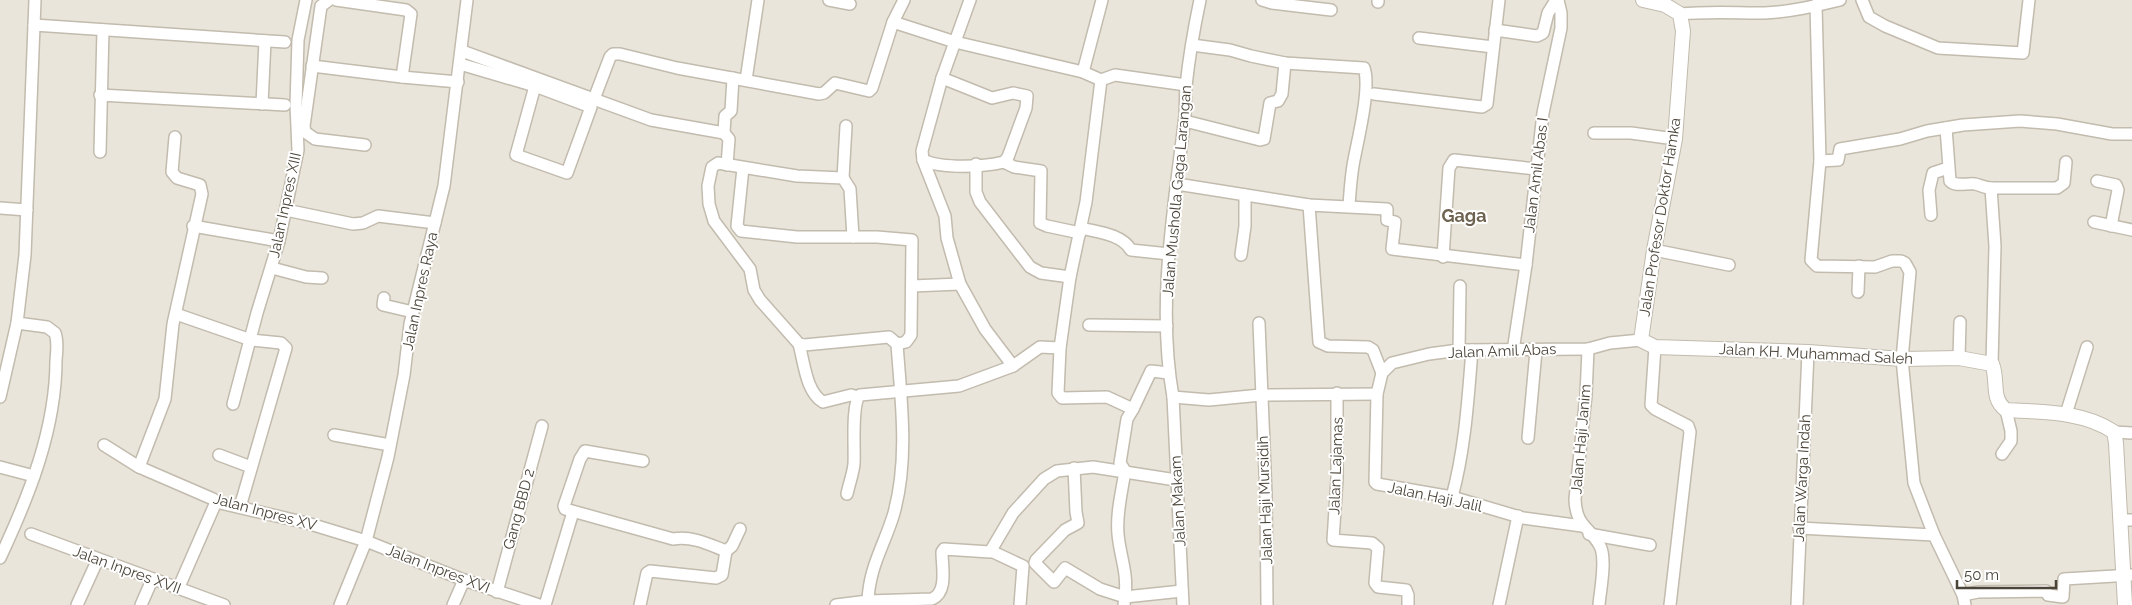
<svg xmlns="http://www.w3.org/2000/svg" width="2132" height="605" font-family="Raleway,sans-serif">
	<rect width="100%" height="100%" fill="#f6f3ec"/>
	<rect fill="#eae5da" x="0" y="0" width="2132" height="605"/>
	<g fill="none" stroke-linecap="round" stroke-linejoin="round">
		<defs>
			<g id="minor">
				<path d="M329,0L321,6L304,126L305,132L315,139L365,145"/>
				<path d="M336,0L406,10L411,14L402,77"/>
				<path d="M829,0L850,4"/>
				<path d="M970,0L942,78L922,151L923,160L945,216L947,238L960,284L985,329L1013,366"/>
				<path d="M1262,0L1272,3L1331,10"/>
				<path d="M1862,0L1869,17L1885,26L1938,48L2023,53L2029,0"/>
				<path d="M1378,2V0"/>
				<path d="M1816,5L1820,161L1811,260L1817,266L1875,267L1892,261H1901L1905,263L1910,272L1902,359L1914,483L1934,535L1963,595L1965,605"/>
				<path d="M1680,14C1708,11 1736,13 1764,13C1790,12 1815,6 1840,0"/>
				<path d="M893,22L955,42L1083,72L1101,80L1115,75L1186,85"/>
				<path d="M34,25L285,42"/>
				<path d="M1495,30L1537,36L1543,33L1548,13L1556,0"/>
				<path d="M1419,38L1493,47"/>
				<path d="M1192,45L1230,50L1251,56L1285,63L1364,68C1371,87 1358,139 1354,160C1351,175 1350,191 1349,206"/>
				<path d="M462,51L651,120L724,133"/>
				<path d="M460,64L535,86L591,107L567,173L516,155L535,86"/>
				<path d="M312,66L402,77L458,82"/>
				<path d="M1083,72L1102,0"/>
				<path d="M746,80L758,0"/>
				<path d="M1101,80L1086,202L1070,277L1060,348L1058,393L1062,398L1107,397L1133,409L1151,371L1169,373"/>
				<path d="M1374,94L1482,107L1487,104L1499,0"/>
				<path d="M100,95L285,105"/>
				<path d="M594,99L610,57L613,54H620L677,68L819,94L824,93L835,83L869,91L872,88L893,22L904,0"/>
				<path d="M262,104L265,41"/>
				<path d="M1185,121L1260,140L1264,139L1270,103L1278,101L1282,94L1285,63"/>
				<path d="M1946,128L1950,181C1956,187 1966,183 1975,184C1980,185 1985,188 1991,188H2057L2064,183L2066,162"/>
				<path d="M1594,133H1631L1675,139"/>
				<path d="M100,152L103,30"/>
				<path d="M923,160C942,169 984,167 1004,162L1008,157L1026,108L1027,96L1013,93L992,98L942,78"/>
				<path d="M1820,161L1838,160L1840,149L1900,139L1927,131L1963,125L2020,121L2057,124L2112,134H2132"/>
				<path d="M1004,162L1014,167L1041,171L1040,223L1047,226L1080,233"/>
				<path d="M976,164V192L980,202L1030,267L1041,273L1070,277"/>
				<path d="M727,165L729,139L724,133L725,116L731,111L733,78"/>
				<path d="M743,168L737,226L741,231L797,237H877L912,240L911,335L906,342L897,344"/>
				<path d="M843,178L846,126"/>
				<path d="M2097,181L2116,185L2118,190L2111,226"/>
				<path d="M1177,184L1309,205L1387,209V220L1395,222L1392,249L1526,265"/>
				<path d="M1991,188L1995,246L1992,364"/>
				<path d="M1309,205L1319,342L1328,346L1368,347L1373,350L1382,373"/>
				<path d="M0,208L27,210"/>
				<path d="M286,210L353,224L363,223L378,216L435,223"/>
				<path d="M1931,215L1929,190L1933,173L1948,168"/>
				<path d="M2094,222L2132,230"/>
				<path d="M193,226L279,241"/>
				<path d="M1081,228C1097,232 1122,234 1131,250L1169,254"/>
				<path d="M853,237L850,189L843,178L797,176L718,163L712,167L708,186L709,204L714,221L750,269L754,290L760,300L799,344L804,345L889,337L897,344C901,400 909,458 894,513C885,544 869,567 868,601L932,599C948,592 942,567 942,552L944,549L990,552L1013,513L1044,479L1057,471L1093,467L1176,480"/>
				<path d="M1654,250L1729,265"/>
				<path d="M1241,255L1245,226V195"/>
				<path d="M1443,257L1449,168L1454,160L1536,169"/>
				<path d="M272,268L306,277L322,278"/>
				<path d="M912,286L960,284"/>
				<path d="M1858,292L1859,266"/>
				<path d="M384,298L383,305L413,312"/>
				<path d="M176,314L251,340L281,343L286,348L240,507"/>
				<path d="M1259,323L1266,495L1267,605"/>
				<path d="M1089,325L1167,326"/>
				<path d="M799,344C804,362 806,392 823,402L851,395L857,397"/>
				<path d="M1655,347L1651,405L1655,409L1688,426L1690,432L1670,605"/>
				<path d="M1588,349L1586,395L1575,499C1576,527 1589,526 1600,546C1607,559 1600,591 1599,605"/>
				<path d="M1459,350L1460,286"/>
				<path d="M1513,351L1526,265L1543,113L1561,28V13L1558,0"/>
				<path d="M1959,358L1960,322"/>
				<path d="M1337,393V479L1333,540L1372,543L1378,548L1375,583L1378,587L1406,590L1408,595V605"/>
				<path d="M0,397L17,323L25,255L35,0"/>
				<path d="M1173,397L1209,400L1261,395L1377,394"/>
				<path d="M233,404L257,313L279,241L298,150L296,105L298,40L306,0"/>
				<path d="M2066,414L2087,347"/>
				<path d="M2114,432L2132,433"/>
				<path d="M334,435L390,445"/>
				<path d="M1528,438L1536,351"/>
				<path d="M104,445L139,467L213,499L216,502L307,523L366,541L464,580L539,605"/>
				<path d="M2002,454L2011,441V431L2006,410"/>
				<path d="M219,455L251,467"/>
				<path d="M643,461L585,451L580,459L564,506L565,509L673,539C693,536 708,544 726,551L732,546L740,529"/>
				<path d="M0,467L34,476"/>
				<path d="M139,467L165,399L173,324L202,194L200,185L177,178L172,172L175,137"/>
				<path d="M1074,468L1076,512L1078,523L1065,530L1036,560L1035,563L1054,582L1065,568L1100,589L1125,597C1128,572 1120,557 1118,534C1116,513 1122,491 1125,471L1120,463L1127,419L1133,409"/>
				<path d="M847,494C849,484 853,474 854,464C855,449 851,404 860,395L959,386L1013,366L1040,347L1060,348"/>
				<path d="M1452,497C1465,449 1468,400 1472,350"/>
				<path d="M2121,520H2132"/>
				<path d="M1582,526L1523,518L1452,497L1377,484L1375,482L1377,394L1382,373L1392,363L1429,354L1459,350L1588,349L1610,343L1641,340"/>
				<path d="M1799,528L1934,535"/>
				<path d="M31,534L224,605"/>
				<path d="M1589,534L1650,545"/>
				<path d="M991,551L1023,566L1020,605"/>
				<path d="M0,558C29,496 56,429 56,360C57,351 58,341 55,333L47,327L17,323"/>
				<path d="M178,589L216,502"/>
				<path d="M497,592L542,426"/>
				<path d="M1963,595L1978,592L2046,591L2048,595L2063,597L2064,579L2132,575"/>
				<path d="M77,605L98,559"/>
				<path d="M141,605L152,580"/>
				<path d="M340,605L366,541L388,457L404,375L410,324L444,186L467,0"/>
				<path d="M453,605L464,580"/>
				<path d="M545,605L573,512"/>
				<path d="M640,605L647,573L650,571L716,578L722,575L726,551"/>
				<path d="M836,605L868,601"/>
				<path d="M1124,605L1125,597L1182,591"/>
				<path d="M1183,605L1173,397C1157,307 1173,214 1184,124C1186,112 1185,99 1186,86C1189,58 1194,28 1200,0"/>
				<path d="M1499,605L1518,516"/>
				<path d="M1797,605L1808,352"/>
			</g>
			<path id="tertiary" d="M1643,0L1665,5L1680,14L1683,31L1675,139L1654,250L1641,340L1655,347L1808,352L1902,359L1959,358L1992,364C1999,381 1990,398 2006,410C2041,412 2084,411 2114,432L2116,443L2125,605"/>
		</defs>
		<use href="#minor" stroke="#c2bbae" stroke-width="14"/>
		<use href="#tertiary" stroke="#c2bbae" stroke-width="16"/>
		<use href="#minor" stroke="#fff" stroke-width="11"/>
		<use href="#tertiary" stroke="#fff" stroke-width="14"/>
	</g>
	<g text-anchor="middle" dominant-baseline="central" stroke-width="4" stroke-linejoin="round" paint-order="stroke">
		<g font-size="15" fill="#4b4439" stroke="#fff">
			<text transform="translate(1536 175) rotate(-83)">Jalan Amil Abas I</text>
			<text transform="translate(1177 191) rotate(-85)">Jalan Musholla Gaga Larangan</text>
			<text transform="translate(285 205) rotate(-78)">Jalan Inpres XIII</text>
			<text transform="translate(1660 217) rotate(-81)">Jalan Profesor Doktor Hamka</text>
			<text transform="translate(420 291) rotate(-78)">Jalan Inpres Raya</text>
			<text transform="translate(1502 351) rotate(-2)">Jalan Amil Abas</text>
			<text transform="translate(1816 354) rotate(3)">Jalan KH. Muhammad Saleh</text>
			<text transform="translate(1581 439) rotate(-85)">Jalan Haji Janim</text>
			<text transform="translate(1336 466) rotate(-88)">Jalan Lajamas</text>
			<text transform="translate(1802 478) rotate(-87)">Jalan Warga Indah</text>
			<text transform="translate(1435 497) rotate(12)">Jalan Haji Jalil</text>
			<text transform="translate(1265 500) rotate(-92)">Jalan Haji Mursidih</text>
			<text transform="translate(1178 501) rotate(-93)">Jalan Makam</text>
			<text transform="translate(519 509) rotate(-75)">Gang BBD 2</text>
			<text transform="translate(265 512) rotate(15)">Jalan Inpres XV</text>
			<text transform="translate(438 569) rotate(21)">Jalan Inpres XVI</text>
			<text transform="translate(127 570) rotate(20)">Jalan Inpres XVII</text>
		</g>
		<g font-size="18" font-weight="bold" fill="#6e6250" stroke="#fff">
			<text x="1464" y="215">Gaga</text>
		</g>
	</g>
	<path d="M1957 580v8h99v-8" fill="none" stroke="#4b4439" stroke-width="2.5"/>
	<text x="1964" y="580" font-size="15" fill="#4b4439" stroke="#ffffff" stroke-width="4" paint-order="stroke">50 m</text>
</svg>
